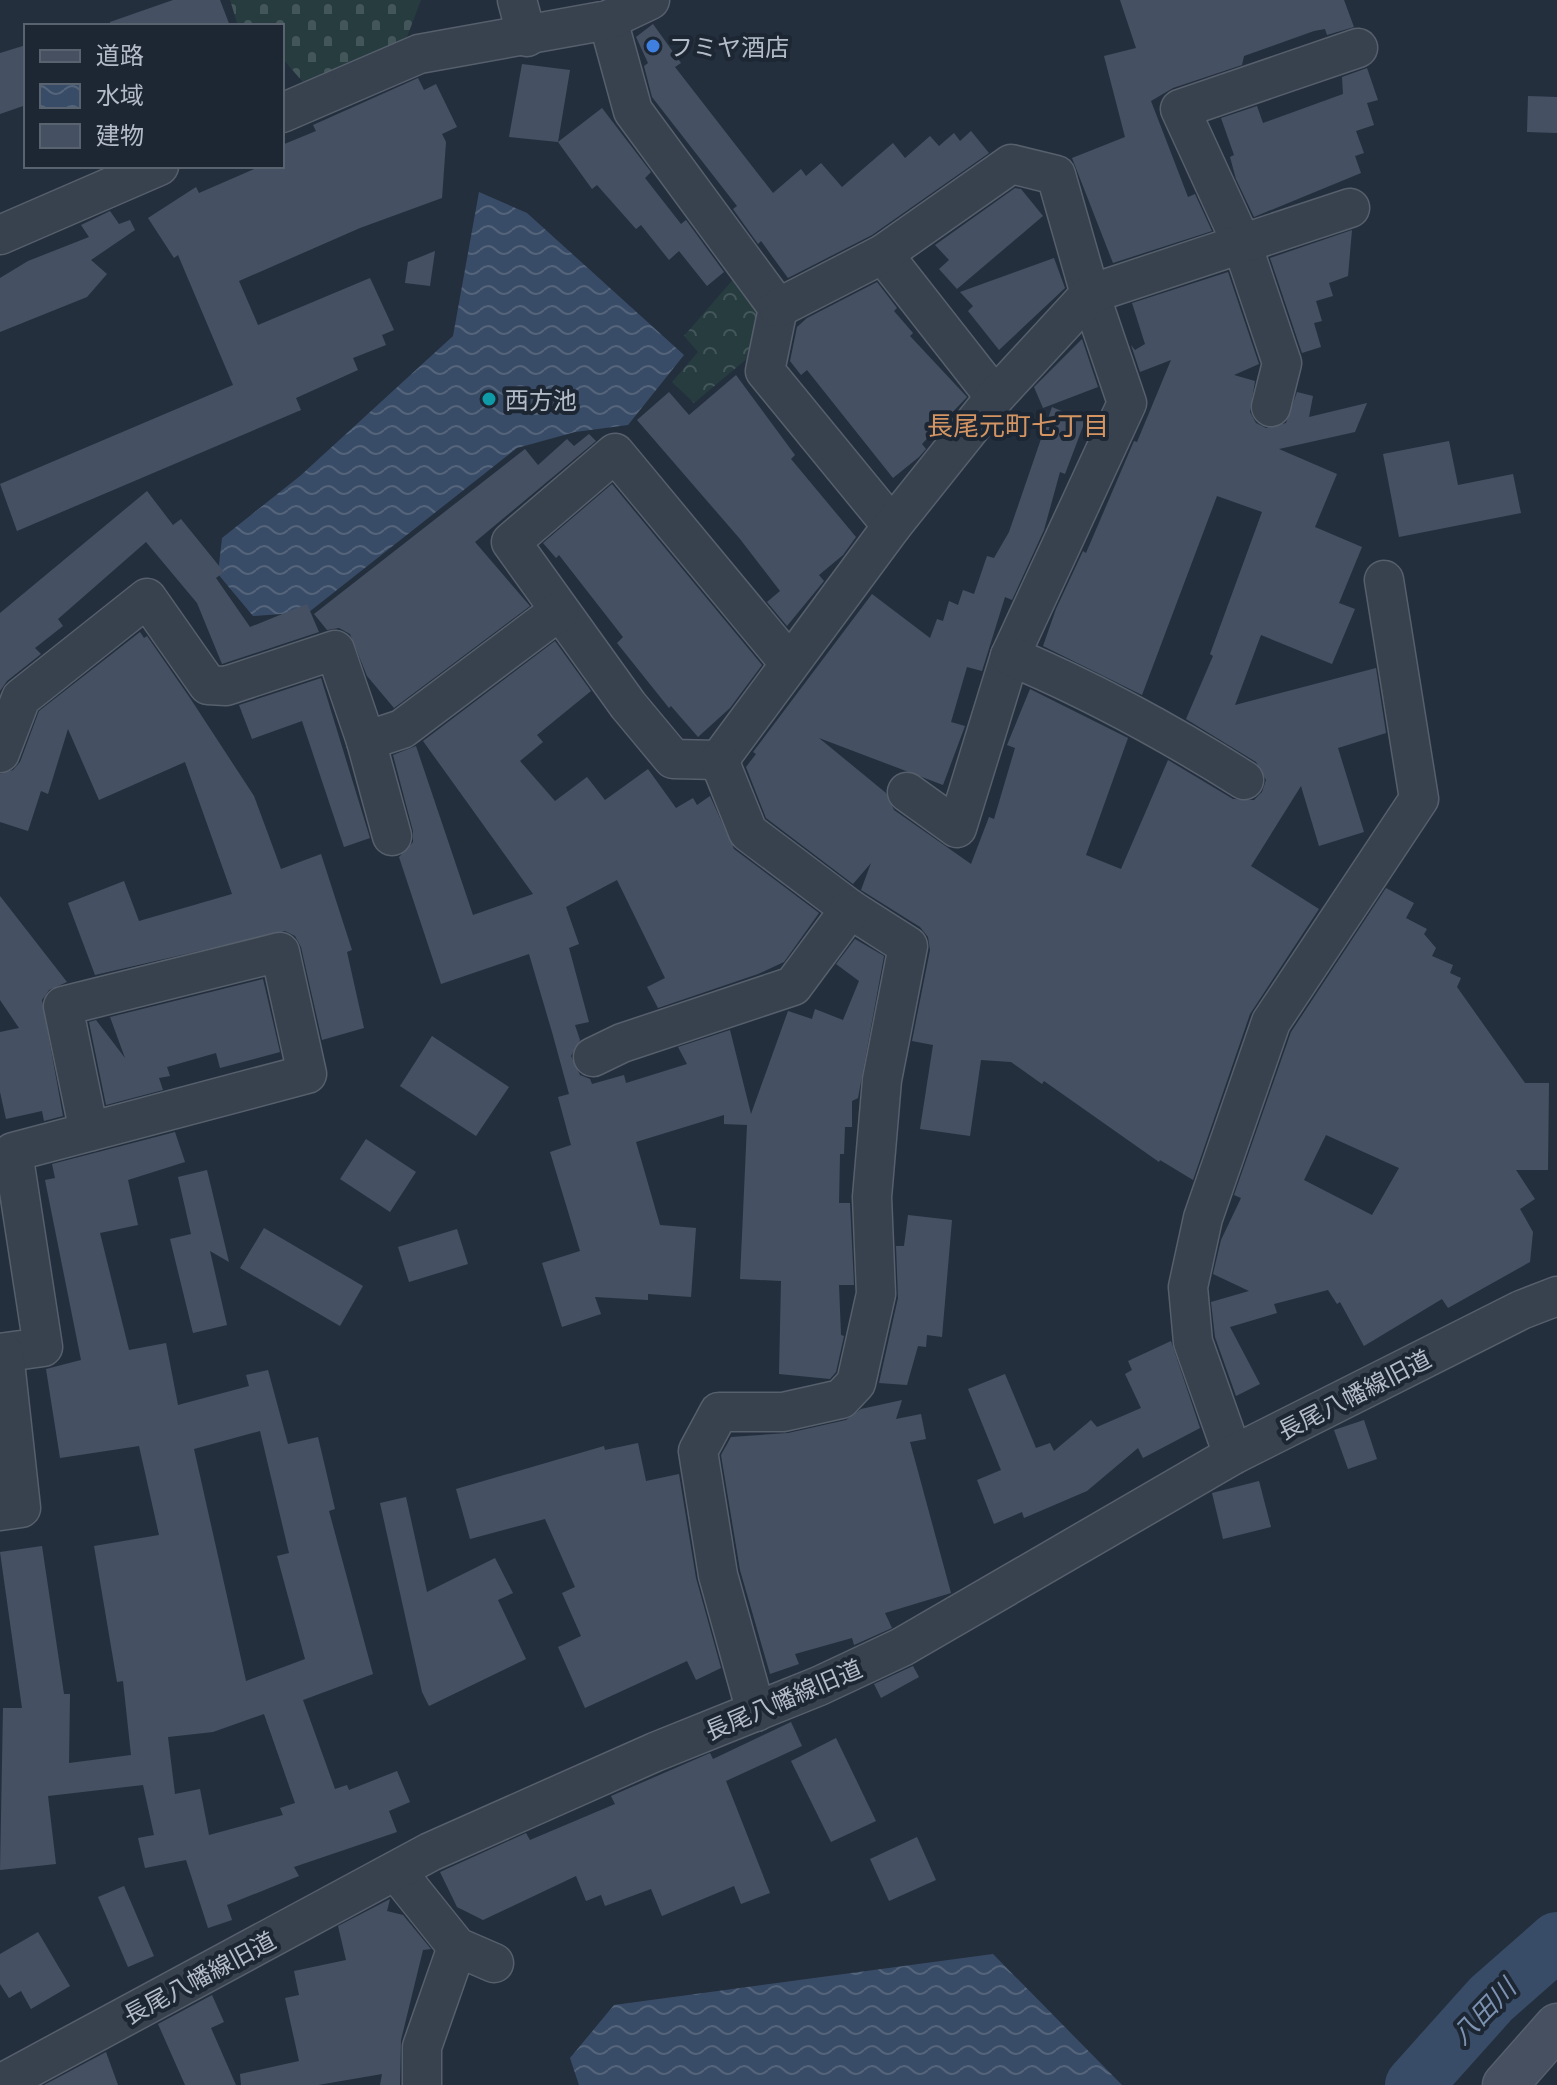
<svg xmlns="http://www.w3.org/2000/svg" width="1557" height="2085" font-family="Lato,'Noto Sans JP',sans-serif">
	<defs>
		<pattern id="cemetery-stones" width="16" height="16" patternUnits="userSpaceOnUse" patternTransform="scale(2)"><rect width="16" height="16" fill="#263c3f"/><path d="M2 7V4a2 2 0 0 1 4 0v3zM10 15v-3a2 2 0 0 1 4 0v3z" fill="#435659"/></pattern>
		<pattern id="park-crowns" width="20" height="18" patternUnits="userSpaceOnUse" patternTransform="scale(2)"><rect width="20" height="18" fill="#263c3f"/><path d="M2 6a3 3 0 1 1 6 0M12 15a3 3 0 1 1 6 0" fill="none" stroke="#435659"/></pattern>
		<pattern id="water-waves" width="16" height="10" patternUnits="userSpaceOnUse" patternTransform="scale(2)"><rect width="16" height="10" fill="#394c67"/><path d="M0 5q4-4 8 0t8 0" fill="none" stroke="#53647b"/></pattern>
	</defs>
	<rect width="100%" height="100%" fill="#242f3e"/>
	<path fill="url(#cemetery-stones)" d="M230,0H421L407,37L308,88L282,58V26H238Z"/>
	<path fill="url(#park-crowns)" d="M736,276L752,292L759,319L749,357L694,403L672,382L698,352L684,336Z"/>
	<g fill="url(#water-waves)">
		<path d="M479,192L527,213L684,355L628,425L575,432L517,448L309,612L253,616L218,574L222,538L300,476L453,336Z"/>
		<path d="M993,1954L1122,2085H579L570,2058L614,2005Z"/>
	</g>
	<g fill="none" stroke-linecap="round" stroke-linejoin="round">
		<path stroke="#394c67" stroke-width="58" d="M1414,2085L1491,1999L1557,1941"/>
	</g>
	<g fill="#455162" fill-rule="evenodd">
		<path d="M173,0H220L230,26H110V22Z"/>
		<path d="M1120,0H1344L1354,27L1327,35L1325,29L1314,31L1244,56L1242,65L1173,88L1151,101L1188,197L1195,194L1212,231L1113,263L1072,158L1125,137L1104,56L1136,48Z"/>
		<path d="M653,24L681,63L675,67L773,193L801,169L806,176L821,163L842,187L893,143L905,158L930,136L939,146L954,133L960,141L971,131L989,153L872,235L788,278L761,241L758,244L733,209L737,206L652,97L644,66L648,63L636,37Z"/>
		<path d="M26,45V105L0,114V53Z"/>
		<path d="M522,64L570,70L558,142L602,108L651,172L645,178L681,224L686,220L724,272L707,286L679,251L669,260L641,225L636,229L597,185L592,189L558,142L509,137Z"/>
		<path d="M1367,68L1378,100L1367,103L1374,125L1356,131L1364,153L1355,156L1361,173L1254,217L1236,179L1230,157L1234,155L1221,118L1257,106L1263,123L1343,94L1342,77Z"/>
		<path d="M418,78L424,90L436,84L457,127L442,134L446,142L442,198L360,228L239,281L258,325L370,278L394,330L382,335L386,345L353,358L358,370L296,398L301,410L17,531L0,484L233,385L178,255L174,258L148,218L196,187L199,193L261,166H282V145L316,131L313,125Z"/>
		<path d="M1528,96L1557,97V133L1527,132Z"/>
		<path d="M1015,188L1021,189L1043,216L957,289L939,269L949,260L935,245Z"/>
		<path d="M110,211L119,224L130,220L135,230L91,260L107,274L87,297L0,332V278L28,261L89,237L81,225Z"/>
		<path d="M1352,230L1348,276L1329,283L1333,296L1316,301L1322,321L1314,323L1321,347L1302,353L1270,258Z"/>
		<path d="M435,251L430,286L405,283L408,262Z"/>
		<path d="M1054,258L1065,288L999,350L968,311L973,306L960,292Z"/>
		<path d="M1228,272L1259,364L1234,375L1255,381L1250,412L1256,423L1266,428L1286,423L1297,392L1313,396L1309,417L1367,403L1355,432L1279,449L1337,474L1315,527L1362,547L1339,603L1355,609L1332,664L1261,635L1235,705L1376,668L1386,733L1338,748L1364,832L1319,846L1301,786L1251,866L1319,909L1250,1014L1193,1180L1160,1160L1159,1162L1044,1081L1042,1084L1011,1062L981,1060L970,1136L920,1129L933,1045L912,1041L930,950L928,937L920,927L861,890L871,863L853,884L766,818L746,767L756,754L753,752L872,594L930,638L937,619L943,621L949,601L958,605L963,590L974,594L987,556L994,558L1009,532L1052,407L1085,421L1065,474L1060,472L1044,530L1012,600L1005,597L982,671L967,667L951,722L965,726L943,785L819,738L886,793L894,810L971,864L989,817L994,819L1015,748L1007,745L1030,689L1128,738L1086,855L1121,869L1168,760L1233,799L1254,800L1262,792L1266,780L1256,762L1186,719L1213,656L1210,654L1262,512L1217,496L1142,695L1043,646L1056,609L1083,551L1086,553L1134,441L1137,442L1171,360L1140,372L1131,345L1135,350L1145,344L1132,303Z"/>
		<path d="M877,282L897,308L894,311L913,333L910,336L967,397L922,444L926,449L919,457L893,478L807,370L801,375L790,361L797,327L807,318Z"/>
		<path d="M1082,339L1098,387L1043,408L1034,387Z"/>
		<path d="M736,375L795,455L791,459L856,537L843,555L819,575L824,581L787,626L767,602L780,591L740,539L637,420L669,392L689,415Z"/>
		<path d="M589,434L596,441L475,542L530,606L394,708L367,676L350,634L339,628L327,630L314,614L525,449L538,465L567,439L574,446Z"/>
		<path d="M1449,441L1458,485L1513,474L1521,513L1399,537L1383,454Z"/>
		<path d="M612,484L762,665L730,708L698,737L671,706L669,708L617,643L623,637L559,555L556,558L543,543Z"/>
		<path d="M147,491L173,525L181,519L224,572L216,578L250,627L307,604L319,632L222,664L197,603L146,542L58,619L63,626L35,648L41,654L7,681L0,691V613Z"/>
		<path d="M140,632L144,638L147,636L190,698L254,796L281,869L321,854L352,950L347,952L364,1028L322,1040L301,947L295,936L285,931L95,975L68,903L124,881L139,921L232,894L185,762L99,800L68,729L48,794L41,791L28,831L0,822V774L13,770L20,762L39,711Z"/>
		<path d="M555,641L591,691L537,735L543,742L520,761L555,801L587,777L605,800L648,769L676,808L693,798L697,805L710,796L734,849L819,913L784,962L758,974L658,1008L647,987L665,978L617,880L566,907L579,944L569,948L589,1022L575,1025L580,1040L571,1056L580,1075L590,1079L592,1084L624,1075L626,1083L687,1064L678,1047L730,1030L751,1114L788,1011L812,1019L815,1009L843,1020L859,981L836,964L855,939L884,956L858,1098L852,1101V1127H845L844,1154H840L839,1203H850L854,1285H839L841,1335L844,1336L836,1372L830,1379L779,1374L781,1281L740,1279L747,1125L724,1124V1115L636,1142L660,1225L696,1228L691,1297L648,1294V1300L595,1297L601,1314L562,1327L542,1263L580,1251L550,1152L571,1145L558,1097L569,1094L552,1032L529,954L441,984L399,857L413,842V831L393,755L416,746L473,915L533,894L423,741Z"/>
		<path d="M321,678L370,838L344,847L302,721L252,739L239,705Z"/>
		<path d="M1386,888L1414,903L1406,918L1427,929L1424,934L1436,948L1432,956L1453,965L1450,973L1461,978L1457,987L1525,1083H1549L1548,1170H1516L1535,1199L1520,1209L1533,1232L1530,1262L1448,1308L1442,1299L1364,1346L1340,1302L1337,1304L1328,1290L1274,1304L1277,1313L1230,1327L1260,1384L1236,1396L1215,1337L1211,1302L1249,1291L1213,1274L1221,1240L1241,1198L1234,1195L1291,1032ZM1326,1135L1399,1168L1372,1215L1304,1180Z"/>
		<path d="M0,896L67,982L49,990L42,1000L63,1116L44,1121L42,1111L6,1119L0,1092V1032L19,1028L0,1000Z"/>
		<path d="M263,979L280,1052L220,1068L216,1053L167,1067L170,1076L159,1078L163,1090L106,1105L89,1022L96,1020L125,1058L110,1017Z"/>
		<path d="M432,1036L509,1087L476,1136L400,1086Z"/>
		<path d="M175,1132L185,1162L128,1180L138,1225L100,1233L129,1350L166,1343L178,1405L249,1386L246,1375L268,1370L288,1444L318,1437L335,1509L329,1511L373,1674L303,1700L335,1789L347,1785L349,1790L397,1771L410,1802L389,1811L397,1832L294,1867L299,1876L227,1905L232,1920L208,1928L186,1860L145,1868L138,1838L154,1835L143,1785L48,1796L56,1864L0,1870L3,1708H22L0,1552L42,1546L64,1694H70L69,1763L131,1755L123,1681L117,1682L94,1546L159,1535L139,1446L60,1458L46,1369L81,1360L45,1180L55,1178L52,1164ZM260,1431L289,1553L277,1556L305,1659L246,1681L194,1449ZM264,1714L295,1803L280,1808L283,1815L209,1835L200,1789L175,1794L168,1737L213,1732Z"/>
		<path d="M366,1139L416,1172L390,1212L340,1179Z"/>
		<path d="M207,1170L229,1262L210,1251L227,1325L193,1333L170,1239L191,1234L178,1177Z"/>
		<path d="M908,1215L952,1220L942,1337L927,1335L926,1347L918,1346L907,1385L879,1383L898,1298L896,1246H904Z"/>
		<path d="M264,1228L363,1286L340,1326L240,1268Z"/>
		<path d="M457,1229L468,1264L409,1282L398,1247Z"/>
		<path d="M1171,1341L1200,1428L1143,1458L1138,1448L1087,1491L1024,1518L1022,1512L994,1524L977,1480L1001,1470L968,1389L1005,1374L1036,1448L1050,1443L1054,1451L1091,1420L1097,1427L1141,1408L1125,1374L1132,1370L1128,1361Z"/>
		<path d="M902,1400L896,1419L921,1414L926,1439L910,1442L951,1593L885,1613L892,1628L854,1645L852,1638L795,1654L799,1664L770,1674L740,1570L721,1455L731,1437L788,1433L846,1420L861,1409Z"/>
		<path d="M1364,1420L1377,1459L1348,1469L1334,1430Z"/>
		<path d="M638,1443L646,1481L679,1474L696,1578L721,1668L696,1680L687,1661L585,1708L558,1647L581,1636L562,1593L575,1587L545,1519L470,1539L456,1489L604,1446L605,1450Z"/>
		<path d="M1259,1481L1271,1527L1223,1539L1212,1493Z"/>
		<path d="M406,1497L427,1592L495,1558L513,1593L498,1600L526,1659L429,1706L422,1692L380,1503Z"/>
		<path d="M913,1666L919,1677L881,1698L874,1684Z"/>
		<path d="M791,1722L802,1746L726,1781L770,1893L741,1904L734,1886L662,1916L651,1889L605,1906L601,1895L586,1901L576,1876L483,1920L457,1907L440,1872L526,1833L530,1840L615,1804L611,1796L710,1753L713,1759Z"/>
		<path d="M836,1738L876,1821L831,1842L791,1761Z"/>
		<path d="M917,1837L936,1880L889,1901L870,1859Z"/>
		<path d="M124,1886L154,1956L128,1967L98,1897Z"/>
		<path d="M390,1899L387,1911L403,1915L431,1949L423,1950L401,2040L400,2085H380L382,2074L318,2085H241L240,2074L299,2061L285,1998L299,1995L294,1971L346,1960L338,1926Z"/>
		<path d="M38,1932L70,1986L31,2009L21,1991L9,1998L0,1984V1954Z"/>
		<path d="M212,1995L224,2022L211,2028L236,2085H185L158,2024Z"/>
		<path d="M106,2052L118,2085H44Z"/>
	</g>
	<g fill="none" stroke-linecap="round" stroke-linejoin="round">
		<defs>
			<g id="minor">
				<path d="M517,0L527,37"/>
				<path d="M608,20L633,111L778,308L765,371L892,526"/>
				<path d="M282,113L419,54L608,20L650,0"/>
				<path d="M0,235L159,166"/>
				<path d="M883,254L995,397"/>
				<path d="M778,308L883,254L1011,164L1056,175L1090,294L1127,403L1010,656L957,828L907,792"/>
				<path d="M1271,407L1282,363L1242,244L1180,109L1358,48"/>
				<path d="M1010,656C1093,691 1168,732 1244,780"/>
				<path d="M790,664L615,453L511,542L628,705L673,759L719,760L892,526L995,397L1090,294L1350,208"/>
				<path d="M366,741L402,729L559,611"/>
				<path d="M0,753L21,698L147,598L208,685L226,686L335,650L366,741L392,836"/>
				<path d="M719,760L748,832L850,909L908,946L882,1080L872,1197L876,1294L856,1383L841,1399L783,1412H719L698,1451L718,1575L756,1712"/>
				<path d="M593,1057L622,1043L793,986L850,909"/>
				<path d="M0,1353L43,1347L13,1152L307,1074L280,952L63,1006L89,1132"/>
				<path d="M1233,1455L1193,1342L1188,1287L1203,1218L1271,1022L1419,799L1384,580"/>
				<path d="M0,1511L21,1508L4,1353"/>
				<path d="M396,1871L457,1947L494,1963"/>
				<path d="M0,2084L430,1852L655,1752L819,1686L902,1647L1233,1455L1521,1310L1557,1296"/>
				<path d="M422,2085V2047L457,1947"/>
			</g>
			<path id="secondary" d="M1505,2085L1557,2026"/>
		</defs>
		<use href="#minor" stroke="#565f6c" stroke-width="41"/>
		<use href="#secondary" stroke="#565f6c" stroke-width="47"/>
		<use href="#minor" stroke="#38414e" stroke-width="38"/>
		<use href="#secondary" stroke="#465061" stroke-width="44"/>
	</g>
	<circle fill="#3f7fe0" stroke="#1d2633" stroke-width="3" cx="653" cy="46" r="8"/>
	<circle fill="#0f9aa8" stroke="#1d2633" stroke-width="3" cx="489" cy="399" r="8"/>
	<g text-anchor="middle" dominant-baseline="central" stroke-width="8" stroke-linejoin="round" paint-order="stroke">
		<g font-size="24" fill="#b4bcc9" stroke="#1d2633" text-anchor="start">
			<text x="669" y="46">フミヤ酒店</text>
			<text x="505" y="399">西方池</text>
		</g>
		<g font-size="24" fill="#b4bcc9" stroke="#1d2633">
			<text transform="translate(1354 1394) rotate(-27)">長尾八幡線旧道</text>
			<text transform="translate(783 1699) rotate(-23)">長尾八幡線旧道</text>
			<text transform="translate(199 1977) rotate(-28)">長尾八幡線旧道</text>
		</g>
		<g font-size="26" fill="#d59563" stroke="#1d2633">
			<text x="1018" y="425">長尾元町七丁目</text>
		</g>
		<g font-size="26" font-style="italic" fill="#7c92b1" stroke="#1d2633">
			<text transform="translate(1483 2011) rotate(-46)">八田川</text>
		</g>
	</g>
	<rect x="24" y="24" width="260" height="144" fill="#1d2633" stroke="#59626f" stroke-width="2"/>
	<rect x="40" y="50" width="40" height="12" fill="#465061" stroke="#59626f" stroke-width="2"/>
	<text x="96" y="64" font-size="24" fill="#b4bcc9">道路</text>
	<rect x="40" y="84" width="40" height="24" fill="url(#water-waves)" stroke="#59626f" stroke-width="2"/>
	<text x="96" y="104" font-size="24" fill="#b4bcc9">水域</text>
	<rect x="40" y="124" width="40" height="24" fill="#455162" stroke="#59626f" stroke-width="2"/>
	<text x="96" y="144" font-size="24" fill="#b4bcc9">建物</text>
</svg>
